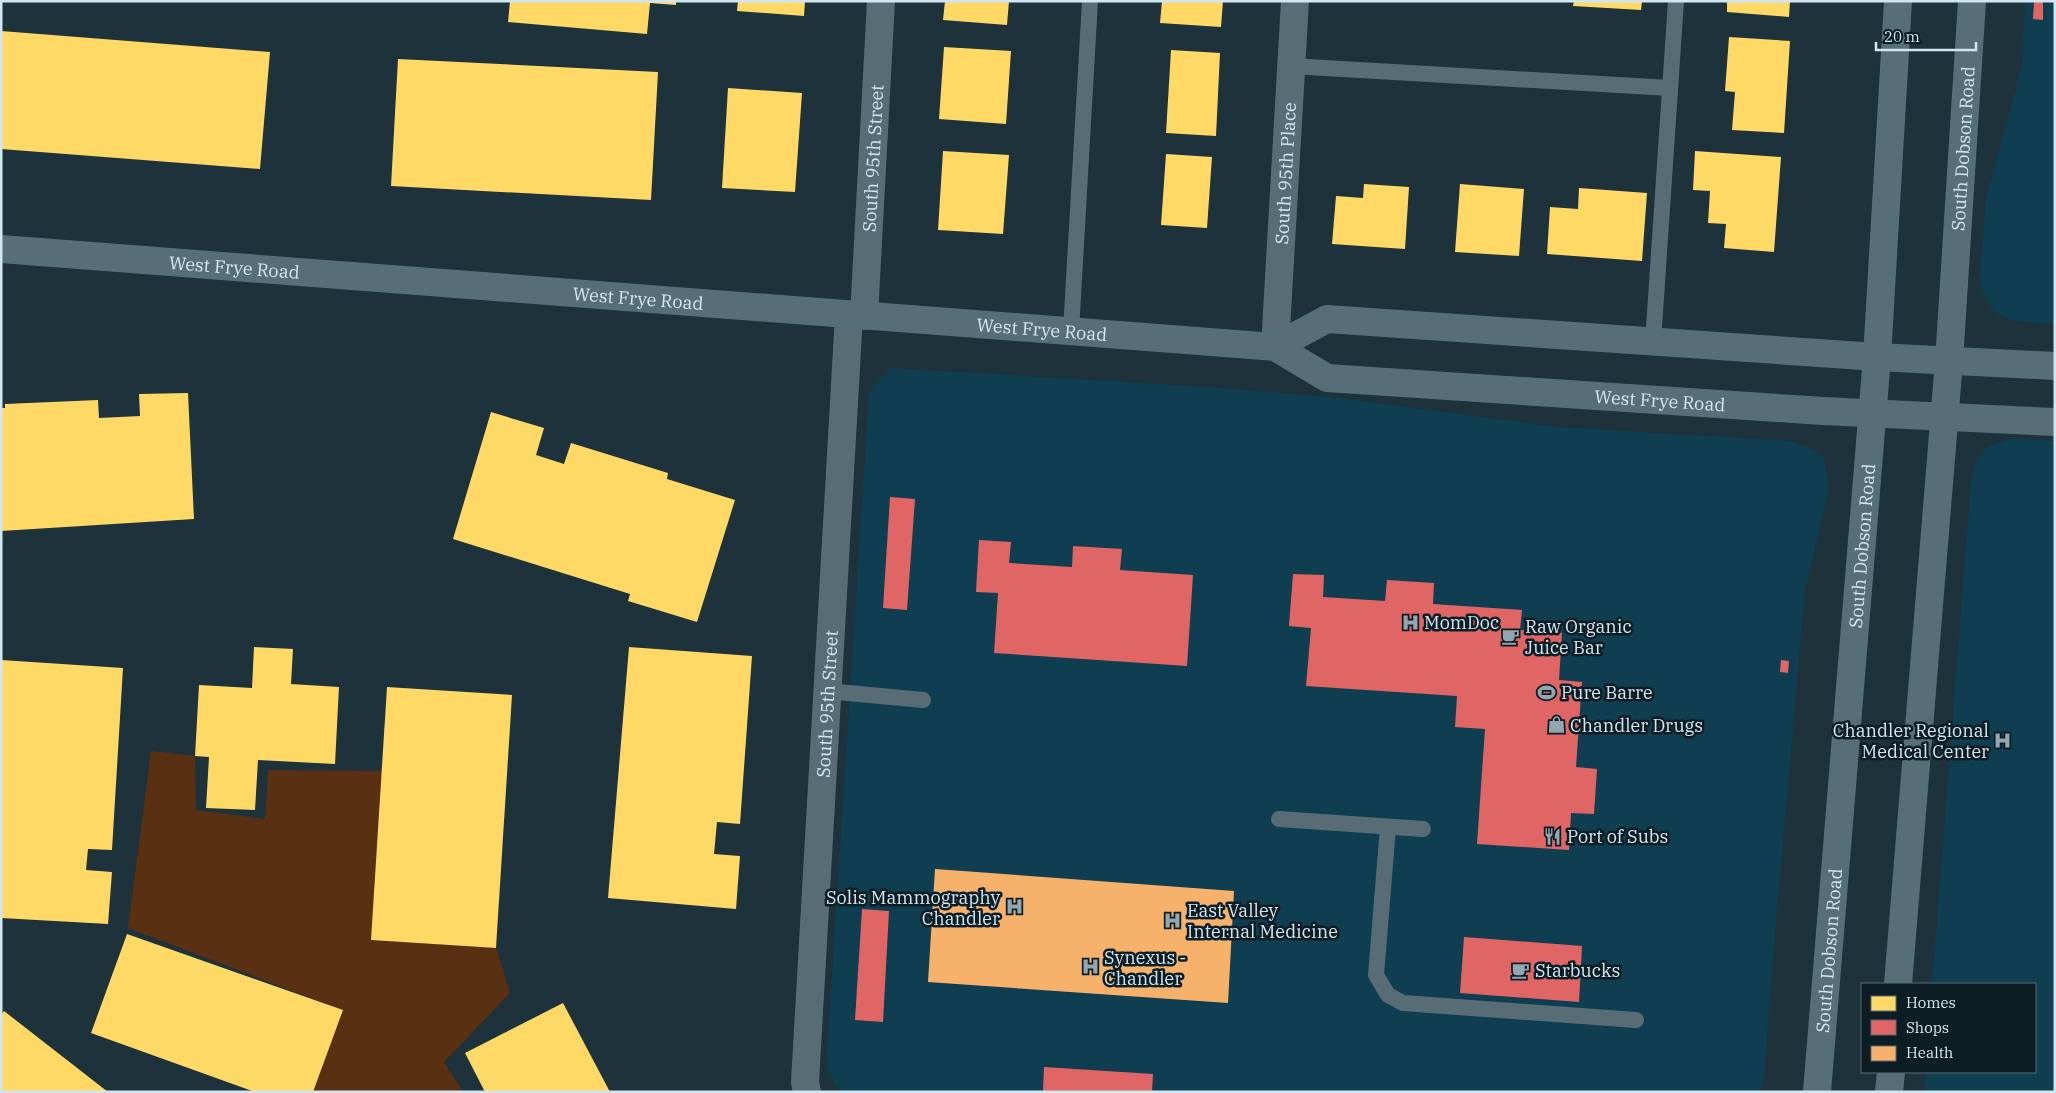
<svg xmlns="http://www.w3.org/2000/svg" width="2056" height="1093" font-family="'IBM Plex Serif',serif">
	<rect width="100%" height="100%" fill="#1d323b"/>
	<g fill="#103e51">
		<path d="M2025,1H2055V324L2008,320L1994,311L1983,295L1980,275L1986,199L2022,66Z"/>
		<path d="M891,368L1210,387L1330,397L1558,427L1791,441L1812,449L1824,458L1829,487L1805,590L1772,968L1764,1080L1760,1092H841L834,1084L828,1069L827,1054L869,393L875,384Z"/>
		<path d="M2010,439L2055,441V1092H1924L1926,1072H2035V984H1932L1971,481L1976,460L1987,447Z"/>
	</g>
	<path fill="#5a3012" d="M151,751L195,756L196,810L265,819L268,770L382,771L371,940L496,948L510,993L444,1062L463,1092H313L342,1010L128,928Z"/>
	<g fill="#ffd966">
		<path d="M510,1H676V5L650,3L647,34L508,22Z"/>
		<path d="M738,1H805L804,16L737,11Z"/>
		<path d="M945,1H1009L1007,25L943,20Z"/>
		<path d="M1162,1H1223L1221,27L1160,23Z"/>
		<path d="M1574,1H1642L1641,10L1573,6Z"/>
		<path d="M1727,1H1790L1789,17L1727,12Z"/>
		<path d="M1,31L270,52L260,169L1,149Z"/>
		<path d="M1729,37L1790,41L1784,133L1732,130L1735,92L1725,91Z"/>
		<path d="M944,47L1011,51L1006,124L939,119Z"/>
		<path d="M1171,50L1220,53L1216,136L1166,133Z"/>
		<path d="M398,59L658,72L651,200L391,186Z"/>
		<path d="M728,88L802,93L795,192L722,188Z"/>
		<path d="M943,151L1009,155L1003,234L938,230Z"/>
		<path d="M1695,151L1781,157L1774,252L1724,248L1726,224L1708,223L1710,191L1693,190Z"/>
		<path d="M1166,154L1212,157L1207,228L1161,225Z"/>
		<path d="M1364,184L1409,187L1405,249L1332,244L1336,196L1363,198Z"/>
		<path d="M1460,184L1524,189L1519,256L1455,252Z"/>
		<path d="M1579,188L1647,193L1642,261L1547,254L1550,207L1578,209Z"/>
		<path d="M188,393L194,519L1,531V408H5V404L98,400L99,418L140,416L139,394Z"/>
		<path d="M491,412L544,428L536,455L564,464L571,443L668,473L667,479L735,500L697,622L628,601L630,594L453,539Z"/>
		<path d="M254,647L293,649L291,684L339,687L335,764L258,760L255,810L206,808L209,757L195,756L199,685L252,688Z"/>
		<path d="M629,647L752,656L740,824L717,822L714,854L740,856L736,909L608,898Z"/>
		<path d="M1,660L123,668L112,850L88,849L86,870L112,872L108,924L1,918Z"/>
		<path d="M387,687L512,695L496,948L371,940Z"/>
		<path d="M127,934L343,1010L313,1092H255L91,1033Z"/>
		<path d="M563,1003L610,1092H485L465,1053Z"/>
		<path d="M4,1011L108,1092H1V1015Z"/>
	</g>
	<g fill="#e06666">
		<path d="M2034,1H2043V20L2033,19Z"/>
		<path d="M890,497L915,499L907,610L883,608Z"/>
		<path d="M979,540L1011,542L1009,563L1072,567L1073,546L1122,549L1120,570L1193,575L1187,666L994,653L998,593L976,592Z"/>
		<path d="M1293,574L1324,575L1323,597L1385,601L1387,580L1434,583L1433,604L1522,610L1520,630L1562,633L1559,680L1582,682L1576,767L1597,769L1594,814L1571,813L1569,850L1477,844L1485,729L1455,727L1457,696L1306,686L1311,628L1289,626Z"/>
		<path d="M1781,660L1789,661L1788,673L1780,672Z"/>
		<path d="M862,909L889,911L883,1022L855,1020Z"/>
		<path d="M1464,937L1582,946L1579,1002L1460,993Z"/>
		<path d="M1044,1067L1153,1074L1152,1092H1043Z"/>
	</g>
	<path fill="#f6b26b" d="M935,869L1234,891L1228,1003L928,982Z"/>
	<g fill="none" stroke-linecap="round" stroke-linejoin="round">
		<g stroke="#586c76" stroke-width="16">
			<path d="M1291,66L1670,88"/>
			<path d="M1071,331L1090,1"/>
			<path d="M1653,342L1676,1"/>
			<path d="M827,691L923,700"/>
			<path d="M1279,819L1423,829"/>
			<path d="M1388,827L1376,975L1388,995L1403,1003L1636,1020"/>
		</g>
		<g stroke="#586c76" stroke-width="28">
			<path id="s1" d="M864,316L881,1"/>
			<path id="s2" d="M1275,347L1295,1"/>
			<path id="s3" d="M807,1092L805,1082L849,315"/>
		</g>
		<g stroke="#556e78" stroke-width="28">
			<path id="s4" d="M1,249L1275,347L1327,378L1823,411L2055,422"/>
			<path d="M1275,347L1327,319L1877,357L2055,366"/>
			<path id="s5" d="M1898,984L1949,361L1972,1"/>
			<path id="s6" d="M1817,1092L1877,357L1898,1"/>
			<path d="M1889,1092L1891,1072"/>
		</g>
	</g>
	<defs>
		<symbol id="hospital-bare" viewBox="-9 -9 18 18"><path d="M-5-5h3v3.5h4V-5h3V5h-3V1.5h-4V5h-3Z" fill="#93a7b1" stroke="#0d1d24" stroke-width="2.5" paint-order="stroke"/></symbol>
		<symbol id="cafe-bare" viewBox="-9 -9 18 18"><path d="M-5.5-4.5H6V0H3Q3 3.5 0 3.5H-2.5Q-5.5 3.5-5.5 0ZM3-3.2v2h1.7v-2ZM-6 4.5H4V6H-6Z" fill="#93a7b1" stroke="#0d1d24" stroke-width="2.5" paint-order="stroke"/></symbol>
		<symbol id="stadium-bare" viewBox="-9 -9 18 18"><path d="M0-5a6.5 5 0 1 0 0 10a6.5 5 0 1 0 0-10ZM-3.5-1.8h7v3.6h-7Z" fill="#93a7b1" stroke="#0d1d24" stroke-width="2.5" paint-order="stroke"/></symbol>
		<symbol id="shop-bare" viewBox="-9 -9 18 18"><path d="M-5-2.5h2.3a2.7 3.5 0 0 1 5.4 0H5L5.5 6h-11ZM-1.5-2.5h3a1.5 2.3 0 0 0-3 0Z" fill="#93a7b1" stroke="#0d1d24" stroke-width="2.5" paint-order="stroke"/></symbol>
		<symbol id="restaurant-bare" viewBox="-9 -9 18 18"><path d="M-5-6h1v4h1v-4h1v4h1v-4h1v5L-1.5 .5V6h-2V.5L-5-1ZM5-6V6H3V1.5H1.5Q1.5-4 5-6Z" fill="#93a7b1" stroke="#0d1d24" stroke-width="2.5" paint-order="stroke"/></symbol>
	</defs>
	<g fill-rule="evenodd">
		<use href="#hospital-bare" x="1398" y="610" width="25" height="25"/>
		<use href="#cafe-bare" x="1498" y="624" width="25" height="25"/>
		<use href="#stadium-bare" x="1534" y="680" width="25" height="25"/>
		<use href="#shop-bare" x="1544" y="712" width="25" height="25"/>
		<use href="#hospital-bare" x="1990" y="728" width="25" height="25"/>
		<use href="#restaurant-bare" x="1540" y="824" width="25" height="25"/>
		<use href="#hospital-bare" x="1002" y="894" width="25" height="25"/>
		<use href="#hospital-bare" x="1160" y="908" width="25" height="25"/>
		<use href="#hospital-bare" x="1078" y="954" width="25" height="25"/>
		<use href="#cafe-bare" x="1508" y="958" width="25" height="25"/>
	</g>
	<g text-anchor="middle" dominant-baseline="central" stroke-width="5" stroke-linejoin="round" paint-order="stroke">
		<g font-size="18" fill="#d2e6f1" stroke="#0d1d24">
			<text stroke="none"><textPath href="#s5" startOffset="838">South Dobson Road</textPath></text>
			<text stroke="none"><textPath href="#s1" startOffset="158">South 95th Street</textPath></text>
			<text stroke="none"><textPath href="#s2" startOffset="174">South 95th Place</textPath></text>
			<text stroke="none"><textPath href="#s4" startOffset="234">West Frye Road</textPath></text>
			<text stroke="none"><textPath href="#s4" startOffset="639">West Frye Road</textPath></text>
			<text stroke="none"><textPath href="#s4" startOffset="1044">West Frye Road</textPath></text>
			<text stroke="none"><textPath href="#s4" startOffset="1672">West Frye Road</textPath></text>
			<text stroke="none"><textPath href="#s6" startOffset="548">South Dobson Road</textPath></text>
			<text stroke="none"><textPath href="#s3" startOffset="389">South 95th Street</textPath></text>
			<text stroke="none"><textPath href="#s6" startOffset="142">South Dobson Road</textPath></text>
		</g>
		<g font-size="18" fill="#d2e6f1" stroke="#0d1d24" text-anchor="start">
			<text x="1424" y="622">MomDoc</text>
			<text x="1525" y="626">Raw Organic<tspan x="1525" dy="21">Juice Bar</tspan></text>
			<text x="1561" y="692">Pure Barre</text>
			<text x="1570" y="725">Chandler Drugs</text>
			<text x="1989" y="730" text-anchor="end">Chandler Regional<tspan x="1989" dy="21">Medical Center</tspan></text>
			<text x="1567" y="836">Port of Subs</text>
			<text x="1000" y="897" text-anchor="end">Solis Mammography<tspan x="1000" dy="21">Chandler</tspan></text>
			<text x="1187" y="910">East Valley<tspan x="1187" dy="21">Internal Medicine</tspan></text>
			<text x="1104" y="957">Synexus -<tspan x="1104" dy="21">Chandler</tspan></text>
			<text x="1535" y="970">Starbucks</text>
		</g>
	</g>
	<rect width="2056" height="1093" fill="none" stroke="#d2e6f1" stroke-width="5"/>
	<rect x="1861" y="983" width="175" height="90" fill="#0d1d24" stroke="#5c6d76"/>
	<rect x="1871" y="996" width="25" height="15" fill="#ffd966" stroke="#5c6d76"/>
	<text x="1906" y="1008" font-size="15" fill="#d2e6f1">Homes</text>
	<rect x="1871" y="1020" width="25" height="15" fill="#e06666" stroke="#5c6d76"/>
	<text x="1906" y="1033" font-size="15" fill="#d2e6f1">Shops</text>
	<rect x="1871" y="1046" width="25" height="15" fill="#f6b26b" stroke="#5c6d76"/>
	<text x="1906" y="1058" font-size="15" fill="#d2e6f1">Health</text>
	<path d="M1876 42v8h100v-8" fill="none" stroke="#d2e6f1" stroke-width="2.5"/>
	<text x="1884" y="42" font-size="15" fill="#d2e6f1" stroke="#0d1d24" stroke-width="4" paint-order="stroke">20 m</text>
</svg>
